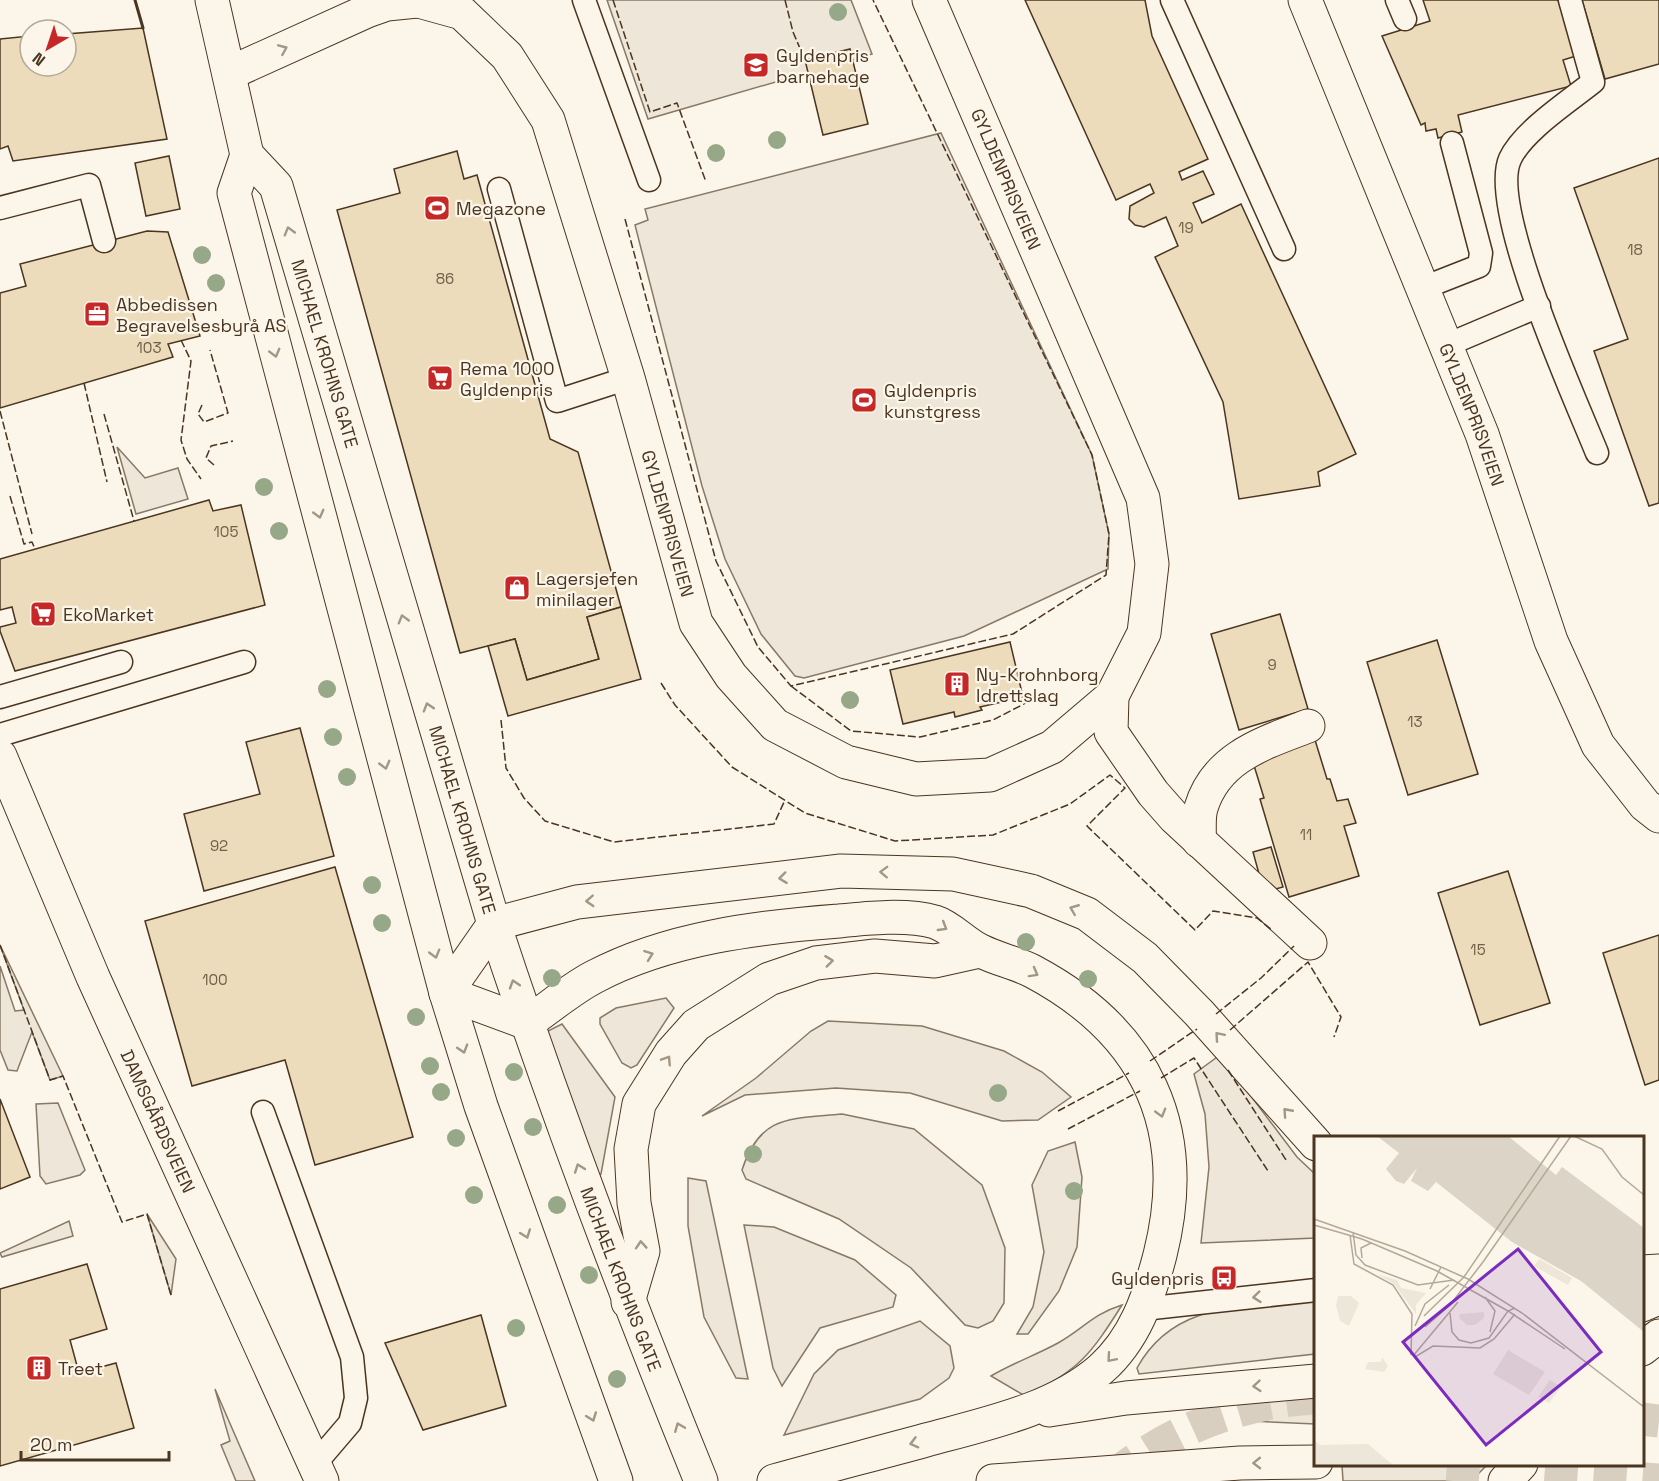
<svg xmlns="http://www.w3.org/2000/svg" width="1659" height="1481" font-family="'Space Grotesk',sans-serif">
	<rect width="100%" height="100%" fill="#fbf6e9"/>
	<g fill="#ede6d9" stroke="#887966" stroke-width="1.5">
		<path d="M607,0H851L872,54L648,119Z"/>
		<path d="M941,133L1092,455L1109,534L1108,569L964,636L804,678L795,676L761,634L725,559L702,486L635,225L648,220L645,209Z"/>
		<path d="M117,447L145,478L178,468L188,499L136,514Z"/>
		<path d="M0,945L63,1076L50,1080L32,1032L17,1071L8,1070L0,1050V966L15,1011L24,1010Z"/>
		<path d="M666,998L674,1008L637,1065L631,1068L622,1063L600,1024V1018L616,1008Z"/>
		<path d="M828,1021L922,1026L1004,1051L1042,1072L1071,1097L1038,1120L1002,1121L910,1093L836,1088L745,1095L702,1116L756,1078L811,1031Z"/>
		<path d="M562,1024L615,1097L601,1174L592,1180L538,1036Z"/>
		<path d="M1220,1055L1297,1157L1315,1174V1238L1201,1243L1209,1167L1205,1114L1194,1074Z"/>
		<path d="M58,1103L85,1170L80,1175L46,1184L40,1176L36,1104Z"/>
		<path d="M842,1114L914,1129L982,1185L1005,1248L1004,1303L993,1321L978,1328L965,1325L911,1268L839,1219L746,1179L742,1170C760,1114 791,1119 842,1114Z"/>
		<path d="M1075,1142L1082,1177L1077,1247L1059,1291L1028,1334H1017L1033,1307L1044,1252L1032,1185L1048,1151Z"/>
		<path d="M688,1178L706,1181L748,1379L736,1378L704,1317L688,1226Z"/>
		<path d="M147,1214L176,1259L171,1295Z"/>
		<path d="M69,1221L73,1236L2,1257L0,1253Z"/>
		<path d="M744,1225L774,1227L855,1260L896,1295L893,1307L820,1328L782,1386L773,1368Z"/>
		<path d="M1315,1300V1354L1139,1374L1137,1368C1175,1299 1247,1308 1315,1300Z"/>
		<path d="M1122,1305C1091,1354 1079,1371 1025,1396L991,1376C1013,1363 1036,1355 1058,1343C1083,1329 1093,1314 1122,1305Z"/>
		<path d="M920,1321L950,1346L954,1368L949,1378L920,1399L784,1435L814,1374L838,1350Z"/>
		<path d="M215,1389L255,1481H236L221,1445L230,1441Z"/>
		<path d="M1315,1394V1424L1249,1421L1245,1403Z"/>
		<path d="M1342,1465V1464L1487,1465L1471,1481H1343Z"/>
	</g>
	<g fill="#ecdcbc" stroke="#4a3520" stroke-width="1.5">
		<path d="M1025,0H1145L1152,36L1208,159L1179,172L1182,180L1203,171L1214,194L1193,203L1202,223L1241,204L1356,454L1318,472L1320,486L1239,499L1223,402L1155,257L1178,246L1166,217L1144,227L1135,225L1129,219L1130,206L1154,193L1150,184L1116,200Z"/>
		<path d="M1423,0H1558L1576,56L1563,60L1571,86L1458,115L1462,132L1438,138L1436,129L1426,131L1425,123L1421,125L1382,36L1430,21Z"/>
		<path d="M1582,0H1659V64L1605,79Z"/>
		<path d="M143,28L167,139L13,161L8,146L0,149V39L30,36V66H66V34Z"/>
		<path d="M850,49L868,124L823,135L805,60Z"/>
		<path d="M457,151L464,179L477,175L550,439L578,452L621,607L587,617L599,659L527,680L515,639L460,653L337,210L400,193L394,169Z"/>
		<path d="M169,156L180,209L146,216L135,163Z"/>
		<path d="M1659,158V503L1649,506L1594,351L1628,339L1574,188Z"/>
		<path d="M147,231L168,232L200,336L168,344L173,357L0,408V293L26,286L20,264Z"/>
		<path d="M209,500L213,511L241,505L265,605L15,671L0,631V627L16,623L12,607L0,610V559Z"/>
		<path d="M621,607L641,679L508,716L488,646L515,639L527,680L599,659L587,617Z"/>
		<path d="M1280,614L1308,709L1239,730L1211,634Z"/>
		<path d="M1437,640L1478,774L1408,795L1367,662Z"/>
		<path d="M1010,642L1023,697L980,707L982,710L955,717L954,712L903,724L890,670Z"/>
		<path d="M300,728L334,856L204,891L184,814L260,794L246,742Z"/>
		<path d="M1315,740L1327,779H1330L1337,801L1348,799L1356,823L1344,826L1359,876L1289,897L1260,799L1264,798L1252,759Z"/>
		<path d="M1271,847L1283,887L1264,892L1253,852Z"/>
		<path d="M335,867L413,1137L315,1165L285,1060L192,1086L145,921Z"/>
		<path d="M1508,871L1550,1003L1480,1025L1438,893Z"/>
		<path d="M1659,935V1080L1645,1085L1603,953Z"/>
		<path d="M0,1099L30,1177L0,1189Z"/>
		<path d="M87,1264L107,1329L70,1340L79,1373L116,1363L134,1428L0,1466V1289Z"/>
		<path d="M481,1315L506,1406L423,1430L385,1343Z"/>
	</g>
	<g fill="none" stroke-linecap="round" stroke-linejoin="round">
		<g stroke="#d8cfc1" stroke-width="33" stroke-dasharray="33 16" stroke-linecap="butt">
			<path d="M1642,1419L1659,1421"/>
			<path d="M1447,1464L1659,1480"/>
			<path d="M1109,1479C1167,1432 1240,1401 1316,1398"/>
		</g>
		<defs>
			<g id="lane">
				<path d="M584,0L649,180"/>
				<path d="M1172,0L1284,249"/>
				<path d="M1397,0L1405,19"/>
				<path d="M1570,0L1593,82C1568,102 1523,131 1510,159C1488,208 1575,398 1597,453"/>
				<path d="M499,189L557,401L628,378"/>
				<path d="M0,208L89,185L104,241"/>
				<path d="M1423,288L1479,266L1481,253L1452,143"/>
				<path d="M1447,345L1539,306"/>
				<path d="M0,697L121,662"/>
				<path d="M0,735L244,662"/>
				<path d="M263,1112L352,1357L356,1398L350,1423L315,1464"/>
				<path d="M1143,1309L1316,1290"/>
			</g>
			<g id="street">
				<path d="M1112,696L1111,732L1153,793L1175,818L1310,943"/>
				<path d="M1199,841C1200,831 1198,818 1201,808C1216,757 1264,743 1308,726"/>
			</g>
			<g id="secondary">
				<path id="s1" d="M415,0L462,13L507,56L548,120L628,378L696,623L731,676L775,725L846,762L916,779L990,775L1052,747L1112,696L1144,633L1152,564L1143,498L929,0"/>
				<path id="s2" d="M1305,0L1482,434L1551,641L1598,745L1645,805L1659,816"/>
				<path d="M230,73L367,11L387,4L417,1"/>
				<path id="s3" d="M0,756L93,977L322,1481"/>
			</g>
			<g id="primary">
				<path id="s4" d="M212,0L247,155L276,186L494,924C556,1112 626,1297 701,1481"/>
				<path d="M247,155L234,193L446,993L481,1106L616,1481"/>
				<path d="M446,993L494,924L577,902L841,871L953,874L1031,891L1087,914L1145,958L1199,1013L1316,1144"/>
				<path d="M1642,1272L1659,1271"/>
				<path d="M1642,1349L1659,1336"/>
				<path d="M1505,1481L1521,1464"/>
			</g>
			<g id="highway">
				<path d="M446,993L527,1023C549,1008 571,989 594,977C668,938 758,927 839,921C868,918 907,914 935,922C951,927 965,944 981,951C997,959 1016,963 1032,971C1147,1032 1192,1128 1160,1255C1149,1297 1135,1339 1101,1369C1054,1410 985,1424 926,1440C875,1454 824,1467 774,1481"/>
				<path d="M628,1302L643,1251L634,1203L631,1149L639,1104L671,1053L696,1025L769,979L816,963L875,956L935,961L980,951"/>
				<path d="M1642,1305L1659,1298"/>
				<path d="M1049,1410L1126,1398L1316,1381"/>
				<path d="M993,1481L1240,1463L1316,1462"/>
			</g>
		</defs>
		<use href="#lane" stroke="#4a3520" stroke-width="25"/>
		<use href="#street" stroke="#4a3520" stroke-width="35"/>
		<use href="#secondary" stroke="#4a3520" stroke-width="35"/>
		<use href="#primary" stroke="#4a3520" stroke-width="35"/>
		<use href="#highway" stroke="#4a3520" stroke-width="35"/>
		<use href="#lane" stroke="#fbf6e9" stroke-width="22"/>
		<use href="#street" stroke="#fbf6e9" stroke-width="33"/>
		<use href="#secondary" stroke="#fbf6e9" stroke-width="33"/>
		<use href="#primary" stroke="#fbf6e9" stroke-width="33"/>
		<use href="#highway" stroke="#fbf6e9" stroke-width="33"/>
		<g stroke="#4a3520" stroke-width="1.5" stroke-dasharray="8 3" stroke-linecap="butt">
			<path d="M613,0L650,112L677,103L706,182"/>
			<path d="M785,0L793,32L805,60"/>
			<path d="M625,219L716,561L758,647L791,686L1013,634L1106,575L1109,534L1092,455L873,0"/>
			<path d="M181,340L191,361L181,440L187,459L201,479"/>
			<path d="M84,383L107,482"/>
			<path d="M202,405L198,414L204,422L228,413L210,350"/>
			<path d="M0,411L32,534"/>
			<path d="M104,414L134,521"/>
			<path d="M214,465L206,458L211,446L233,441"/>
			<path d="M10,496L24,544L32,542L35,549"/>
			<path d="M661,683L675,705L732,767L805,813L895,841L993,835L1070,804L1110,775L1125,788L1087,826L1195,930L1213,911L1257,918L1272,930"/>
			<path d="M791,686L851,731L920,737L993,720L1043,694"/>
			<path d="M501,720L506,768L524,798L545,821L614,842L774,824L785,800"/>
			<path d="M0,945L50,1080L63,1076L122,1222L147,1214L171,1295"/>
			<path d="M1216,1014L1261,978L1294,946"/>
			<path d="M1230,1030L1308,962L1341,1017L1334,1037"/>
			<path d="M1150,1061L1197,1029"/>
			<path d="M1228,1070L1286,1160"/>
			<path d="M1161,1078L1194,1058L1268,1171"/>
			<path d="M1058,1111L1129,1073"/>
			<path d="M1068,1129L1140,1091"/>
		</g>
		<path stroke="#4a3520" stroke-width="3" d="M135,0L143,28"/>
	</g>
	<g fill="#96a887">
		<circle cx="838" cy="12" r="9"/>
		<circle cx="777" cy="140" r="9"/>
		<circle cx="716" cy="153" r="9"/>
		<circle cx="202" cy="255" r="9"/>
		<circle cx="216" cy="283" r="9"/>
		<circle cx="264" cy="487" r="9"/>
		<circle cx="279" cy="531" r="9"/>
		<circle cx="327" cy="689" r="9"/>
		<circle cx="850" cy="700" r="9"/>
		<circle cx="333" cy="737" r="9"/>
		<circle cx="347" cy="777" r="9"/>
		<circle cx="372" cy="885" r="9"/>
		<circle cx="382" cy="923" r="9"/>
		<circle cx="1026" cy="942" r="9"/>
		<circle cx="552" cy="978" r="9"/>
		<circle cx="1088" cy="979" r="9"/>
		<circle cx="416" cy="1017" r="9"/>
		<circle cx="430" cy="1066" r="9"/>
		<circle cx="514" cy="1072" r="9"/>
		<circle cx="441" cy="1092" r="9"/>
		<circle cx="998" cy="1093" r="9"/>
		<circle cx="533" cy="1127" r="9"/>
		<circle cx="456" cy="1138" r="9"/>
		<circle cx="753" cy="1154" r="9"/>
		<circle cx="1074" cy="1191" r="9"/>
		<circle cx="474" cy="1195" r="9"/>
		<circle cx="557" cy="1205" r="9"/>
		<circle cx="589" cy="1275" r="9"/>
		<circle cx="516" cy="1328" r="9"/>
		<circle cx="617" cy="1379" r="9"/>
	</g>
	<defs><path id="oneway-chevron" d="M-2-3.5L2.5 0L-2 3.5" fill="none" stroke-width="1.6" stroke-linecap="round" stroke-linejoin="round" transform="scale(1.5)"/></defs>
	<g stroke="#a29684">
		<use href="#oneway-chevron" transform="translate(283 49) rotate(-23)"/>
		<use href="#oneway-chevron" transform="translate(289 231) rotate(-106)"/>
		<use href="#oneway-chevron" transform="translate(275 353) rotate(75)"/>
		<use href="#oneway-chevron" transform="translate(319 514) rotate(75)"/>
		<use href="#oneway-chevron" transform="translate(403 619) rotate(-106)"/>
		<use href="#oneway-chevron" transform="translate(428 707) rotate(-107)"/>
		<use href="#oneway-chevron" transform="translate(385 765) rotate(75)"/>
		<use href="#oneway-chevron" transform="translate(884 872) rotate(-178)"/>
		<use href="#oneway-chevron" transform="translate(783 878) rotate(173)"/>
		<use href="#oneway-chevron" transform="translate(590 901) rotate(177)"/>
		<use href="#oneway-chevron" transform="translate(1074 909) rotate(-158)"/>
		<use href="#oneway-chevron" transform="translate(943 927) rotate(31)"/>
		<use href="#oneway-chevron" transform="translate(435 954) rotate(74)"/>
		<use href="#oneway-chevron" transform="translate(649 955) rotate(-20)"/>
		<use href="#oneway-chevron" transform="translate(829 961) rotate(-7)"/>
		<use href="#oneway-chevron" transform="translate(1034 973) rotate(29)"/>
		<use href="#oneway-chevron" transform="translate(514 984) rotate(-108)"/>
		<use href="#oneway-chevron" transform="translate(1219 1036) rotate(-131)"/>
		<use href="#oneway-chevron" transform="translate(463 1049) rotate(73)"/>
		<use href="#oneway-chevron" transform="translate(667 1060) rotate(-57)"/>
		<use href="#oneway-chevron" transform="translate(1287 1112) rotate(-132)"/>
		<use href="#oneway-chevron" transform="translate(1161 1113) rotate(74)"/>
		<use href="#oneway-chevron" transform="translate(579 1168) rotate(-110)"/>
		<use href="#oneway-chevron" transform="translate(526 1234) rotate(70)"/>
		<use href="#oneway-chevron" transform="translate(641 1245) rotate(-94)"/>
		<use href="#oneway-chevron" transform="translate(1257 1297) rotate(174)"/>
		<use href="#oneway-chevron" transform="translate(1111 1358) rotate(131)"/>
		<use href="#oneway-chevron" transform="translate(1257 1386) rotate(175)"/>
		<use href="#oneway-chevron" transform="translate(592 1417) rotate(70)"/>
		<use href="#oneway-chevron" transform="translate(679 1427) rotate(-112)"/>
		<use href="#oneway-chevron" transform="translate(914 1443) rotate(165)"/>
		<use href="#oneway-chevron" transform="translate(1257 1463) rotate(179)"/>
	</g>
	<defs>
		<symbol id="school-square" viewBox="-11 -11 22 22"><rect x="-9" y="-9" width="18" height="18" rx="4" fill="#c62828" stroke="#fbf6e9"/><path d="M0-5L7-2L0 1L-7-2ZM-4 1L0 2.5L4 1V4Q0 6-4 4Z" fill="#fff"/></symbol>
		<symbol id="stadium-square" viewBox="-11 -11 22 22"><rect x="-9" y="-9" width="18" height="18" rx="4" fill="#c62828" stroke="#fbf6e9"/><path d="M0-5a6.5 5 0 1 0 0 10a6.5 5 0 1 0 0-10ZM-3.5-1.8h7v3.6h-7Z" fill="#fff"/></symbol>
		<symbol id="office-square" viewBox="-11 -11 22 22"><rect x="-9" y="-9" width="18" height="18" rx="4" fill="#c62828" stroke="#fbf6e9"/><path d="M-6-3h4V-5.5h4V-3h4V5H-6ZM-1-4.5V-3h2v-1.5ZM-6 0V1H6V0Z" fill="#fff"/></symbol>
		<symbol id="supermarket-square" viewBox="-11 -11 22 22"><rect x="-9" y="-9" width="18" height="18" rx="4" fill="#c62828" stroke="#fbf6e9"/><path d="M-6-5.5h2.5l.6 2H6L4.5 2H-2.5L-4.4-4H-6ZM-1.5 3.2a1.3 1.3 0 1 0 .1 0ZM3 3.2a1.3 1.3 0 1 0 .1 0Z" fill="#fff"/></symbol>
		<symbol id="shop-square" viewBox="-11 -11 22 22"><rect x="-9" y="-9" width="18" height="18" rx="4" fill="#c62828" stroke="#fbf6e9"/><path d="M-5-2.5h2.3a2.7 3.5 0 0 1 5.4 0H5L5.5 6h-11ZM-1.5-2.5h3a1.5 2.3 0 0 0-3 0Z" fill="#fff"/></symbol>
		<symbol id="building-square" viewBox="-11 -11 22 22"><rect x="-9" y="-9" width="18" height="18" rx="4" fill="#c62828" stroke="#fbf6e9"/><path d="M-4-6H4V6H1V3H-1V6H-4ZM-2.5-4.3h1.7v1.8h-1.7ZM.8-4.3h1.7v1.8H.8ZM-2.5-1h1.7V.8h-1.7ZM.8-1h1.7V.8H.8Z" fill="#fff"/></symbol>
		<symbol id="bus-square" viewBox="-11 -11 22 22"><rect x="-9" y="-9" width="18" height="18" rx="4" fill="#c62828" stroke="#fbf6e9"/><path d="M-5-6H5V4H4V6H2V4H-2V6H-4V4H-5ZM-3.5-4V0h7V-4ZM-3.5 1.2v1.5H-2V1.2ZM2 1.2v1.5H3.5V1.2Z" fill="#fff"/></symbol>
	</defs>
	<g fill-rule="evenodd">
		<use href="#school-square" x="741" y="50" width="30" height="30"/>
		<use href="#stadium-square" x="422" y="193" width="30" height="30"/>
		<use href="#office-square" x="82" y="299" width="30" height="30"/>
		<use href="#supermarket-square" x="425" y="363" width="30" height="30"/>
		<use href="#stadium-square" x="849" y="385" width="30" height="30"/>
		<use href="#shop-square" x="502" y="573" width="30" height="30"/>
		<use href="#supermarket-square" x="28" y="599" width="30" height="30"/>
		<use href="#building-square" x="942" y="669" width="30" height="30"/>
		<use href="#bus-square" x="1209" y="1263" width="30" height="30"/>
		<use href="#building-square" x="24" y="1353" width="30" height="30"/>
	</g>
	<g text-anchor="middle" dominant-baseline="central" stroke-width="4.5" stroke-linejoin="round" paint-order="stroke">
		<g font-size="15" fill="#725f47">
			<text x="1186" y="227">19</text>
			<text x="1635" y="249">18</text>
			<text x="445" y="278">86</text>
			<text x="149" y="347">103</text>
			<text x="226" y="531">105</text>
			<text x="1272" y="664">9</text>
			<text x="1415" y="721">13</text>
			<text x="1306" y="834">11</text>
			<text x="219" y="845">92</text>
			<text x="1478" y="949">15</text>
			<text x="215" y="979">100</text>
		</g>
		<g font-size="18" fill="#4a3520" stroke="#fbf6e9" text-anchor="start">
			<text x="776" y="55">Gyldenpris<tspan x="776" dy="21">barnehage</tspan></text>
			<text x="456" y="208">Megazone</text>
			<text x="116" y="304">Abbedissen<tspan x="116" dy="21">Begravelsesbyrå AS</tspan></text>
			<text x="460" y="368">Rema 1000<tspan x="460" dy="21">Gyldenpris</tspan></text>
			<text x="884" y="390">Gyldenpris<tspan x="884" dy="21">kunstgress</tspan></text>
			<text x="536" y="578">Lagersjefen<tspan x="536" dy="21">minilager</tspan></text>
			<text x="63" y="614">EkoMarket</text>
			<text x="976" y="674">Ny-Krohnborg<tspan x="976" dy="21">Idrettslag</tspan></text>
			<text x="1204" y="1278" text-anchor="end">Gyldenpris</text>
			<text x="58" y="1368">Treet</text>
		</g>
		<g font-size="18" fill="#4a3520" stroke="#fbf6e9">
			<text transform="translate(1006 179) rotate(67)">GYLDENPRISVEIEN</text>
			<text stroke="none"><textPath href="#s4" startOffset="376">MICHAEL KROHNS GATE</textPath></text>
			<text stroke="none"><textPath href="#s2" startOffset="447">GYLDENPRISVEIEN</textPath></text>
			<text stroke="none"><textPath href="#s1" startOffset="608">GYLDENPRISVEIEN</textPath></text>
			<text stroke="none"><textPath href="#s4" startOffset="862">MICHAEL KROHNS GATE</textPath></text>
			<text stroke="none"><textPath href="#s3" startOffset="398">DAMSGÅRDSVEIEN</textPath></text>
			<text stroke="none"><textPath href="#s4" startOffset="1348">MICHAEL KROHNS GATE</textPath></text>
		</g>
	</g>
	<g transform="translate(1314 1136)">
		<rect width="330" height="330" fill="#fbf6e9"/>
		<path d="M225,123L258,142L254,149L220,130ZM63,138L83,144L87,152L112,157L102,169V178L80,148ZM24,160H37L45,167L35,190L26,185L22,169ZM170,176V182L161,189H153L145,182L146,178ZM194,214L231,236L215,259L179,238ZM68,221L74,230L70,236L51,233L54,226H67ZM236,244L247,251L235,267L224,261ZM0,304L6,309L54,308L80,330H0Z" fill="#ede6d9"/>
		<path d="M63,0H194L242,39L248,31L330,92V196L267,145L198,106L122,46L114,55L97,45L103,32L90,48L82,45L72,33L85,17Z" fill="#dcd4c6"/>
		<path fill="none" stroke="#b4a999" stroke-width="1.5" d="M260,0L288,13L308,41L330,59M0,83L91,115L154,143L208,177L330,271M0,89L48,103L123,135L194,175L251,213M39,96L42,119L51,129L104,149L140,144M36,99L40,128L79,149L98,178L97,219M48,122L47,112L57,107M116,153L127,131M171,161L181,175L176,196M136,177L138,196L145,204L157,207L175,202L194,175L201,172M110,180L150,141L246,0M101,190L111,168L135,149M111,191L136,169L169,126L257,0M99,220L144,166M101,221L119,210L166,212L180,203L201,178"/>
		<path fill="#7b2cbf" fill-opacity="0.15" stroke="#7b2cbf" stroke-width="3" d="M204,113L287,216L172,309L89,206Z"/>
		<rect width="330" height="330" fill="none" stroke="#4a3520" stroke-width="3"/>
	</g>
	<g transform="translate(48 48) rotate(219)"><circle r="28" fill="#fbf6e9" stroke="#b4a999" stroke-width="1.5"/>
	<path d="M0-4.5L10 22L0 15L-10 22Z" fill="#c62828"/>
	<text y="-9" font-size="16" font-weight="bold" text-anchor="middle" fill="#4a3520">N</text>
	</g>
	<path d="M21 1451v9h148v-9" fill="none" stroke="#4a3520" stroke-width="3"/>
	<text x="30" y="1451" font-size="18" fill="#4a3520" stroke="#fbf6e9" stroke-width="4.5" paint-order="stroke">20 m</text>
</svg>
